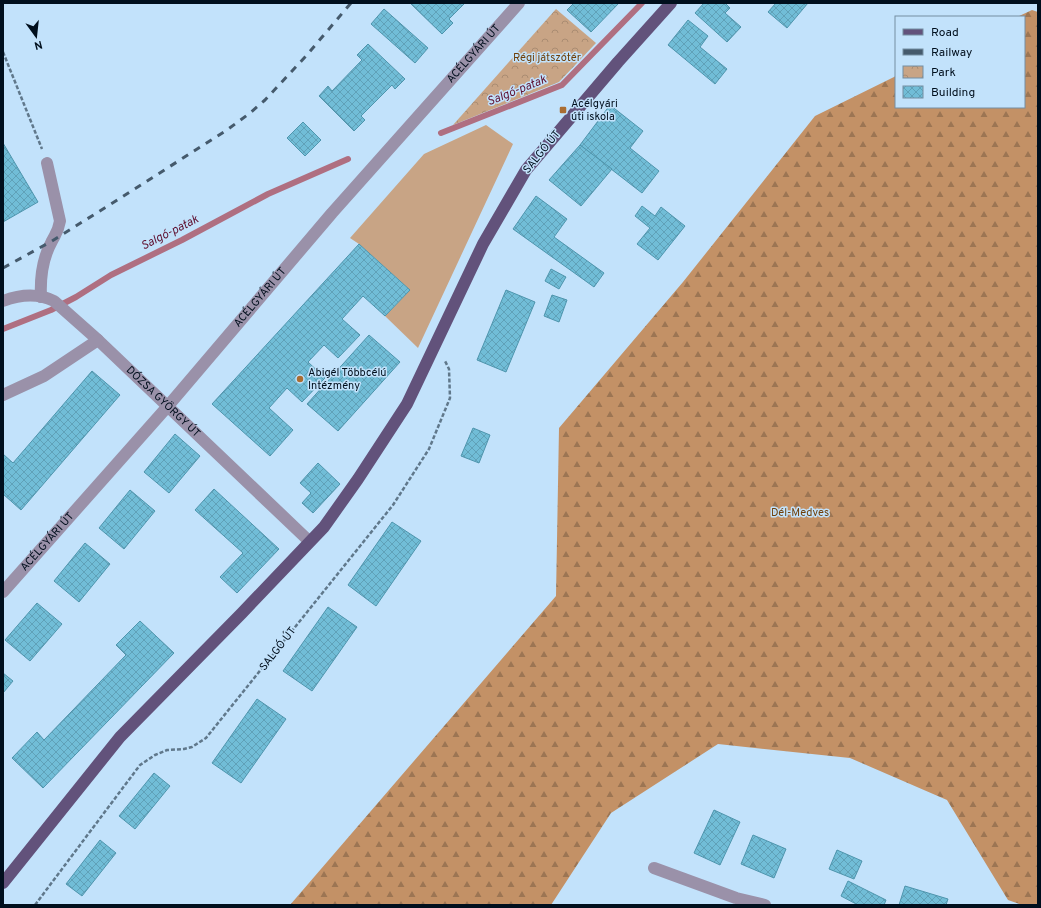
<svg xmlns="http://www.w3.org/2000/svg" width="1041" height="908" font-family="Overpass,sans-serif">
	<defs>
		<pattern id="forest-firs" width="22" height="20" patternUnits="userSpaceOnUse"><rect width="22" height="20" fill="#c39166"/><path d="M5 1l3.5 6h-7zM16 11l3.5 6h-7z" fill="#9c7553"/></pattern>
		<pattern id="park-crowns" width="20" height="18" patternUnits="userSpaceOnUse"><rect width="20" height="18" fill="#c8a485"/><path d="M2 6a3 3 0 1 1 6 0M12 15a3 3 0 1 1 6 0" fill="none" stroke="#aa8c72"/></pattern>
		<pattern id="building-cross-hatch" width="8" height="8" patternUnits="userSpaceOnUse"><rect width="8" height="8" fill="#71bdd7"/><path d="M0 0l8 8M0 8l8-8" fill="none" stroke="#60a1b8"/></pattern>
	</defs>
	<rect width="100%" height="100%" fill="#c2e2fb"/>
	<path fill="url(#forest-firs)" d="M1032,10L1038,12V905H1022L1008,900L947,800L850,758L718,744L611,813L551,905H290L556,596L559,428L683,282L815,116L896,76V107H1024V17H1017Z"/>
	<path fill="url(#park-crowns)" d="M556,9L596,43L559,82L453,125Z"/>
	<path fill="#c8a485" d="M486,125L513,144L418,348L385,316L410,290L359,244L350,238L424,154Z"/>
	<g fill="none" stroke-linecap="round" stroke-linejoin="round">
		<g stroke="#af6f81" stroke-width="6">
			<path d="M441,133L562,85L642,3"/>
			<path d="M3,329L51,310L76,297L111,275L182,240L268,194L348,159"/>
		</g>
	</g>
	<g fill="url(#building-cross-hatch)" stroke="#4e95ad">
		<path d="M410,3H465L449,19L453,23L442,34Z"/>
		<path d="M574,3H619L591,32L567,10Z"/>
		<path d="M704,3H725L730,8L725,13L741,27L727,42L695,13Z"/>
		<path d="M776,3H808L787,28L768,12Z"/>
		<path d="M384,9L428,48L415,63L371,24Z"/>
		<path d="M688,20L708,36L700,47L727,69L715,84L668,45Z"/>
		<path d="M368,44L405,79L395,89L392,85L361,116L365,120L354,131L319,96L328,86L332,91L362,60L357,55Z"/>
		<path d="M610,105L643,131L630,148L659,171L642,193L580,145Z"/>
		<path d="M303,122L321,140L305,156L287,138Z"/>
		<path d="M3,143L38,202L3,222Z"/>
		<path d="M580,145L612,169L581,206L549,180Z"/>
		<path d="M536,196L567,219L554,237L604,273L594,287L513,229Z"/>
		<path d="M642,206L655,216L661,207L685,226L658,260L637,244L650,228L635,216Z"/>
		<path d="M359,244L410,290L385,316L363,296L342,319L360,335L338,358L324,345L308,362L325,378L302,402L287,388L269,408L293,430L270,456L212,404Z"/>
		<path d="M551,269L566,277L559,289L545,281Z"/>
		<path d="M506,290L535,302L506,372L477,360Z"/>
		<path d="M552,295L567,300L559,322L544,316Z"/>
		<path d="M369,335L400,362L338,431L307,404Z"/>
		<path d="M92,371L120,395L21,510L3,494V454L13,463Z"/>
		<path d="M473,428L490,435L479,463L461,456Z"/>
		<path d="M175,434L200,456L169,493L144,472Z"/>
		<path d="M318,463L340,484L313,513L302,503L311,493L300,483Z"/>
		<path d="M214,489L279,549L237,593L220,577L243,553L195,510Z"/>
		<path d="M130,490L155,511L124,549L99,528Z"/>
		<path d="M392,522L421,541L376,606L348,585Z"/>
		<path d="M85,543L110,564L79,602L54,581Z"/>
		<path d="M37,603L62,624L30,661L5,640Z"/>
		<path d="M328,607L357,627L312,691L283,671Z"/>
		<path d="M140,621L174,653L43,788L12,758L37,732L44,740L126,655L116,645Z"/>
		<path d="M3,673L13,681L3,693Z"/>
		<path d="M257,699L286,719L241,783L212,763Z"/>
		<path d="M154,773L170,786L135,829L119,816Z"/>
		<path d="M714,810L740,822L720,865L694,853Z"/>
		<path d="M753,835L786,849L774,878L741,864Z"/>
		<path d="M100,840L116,853L82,896L66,884Z"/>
		<path d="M837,850L862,861L854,879L829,869Z"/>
		<path d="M848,881L886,900L884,905H858L841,896Z"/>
		<path d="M905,886L948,899L946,905H899Z"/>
	</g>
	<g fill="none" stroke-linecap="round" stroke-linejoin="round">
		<g stroke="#60788b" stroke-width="2.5" stroke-dasharray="4 2" stroke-linecap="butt">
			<path d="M3,52L42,149"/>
			<path d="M35,905L140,765L155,755L167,750L184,749L192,747L206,738L393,505L429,449L450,398L449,369L445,361"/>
		</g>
		<g stroke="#9a91a9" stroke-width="12">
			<path d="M41,297C40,277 42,259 52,241C56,233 58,232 60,221L47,163"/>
			<path id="s1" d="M3,301C19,295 38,293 54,301L98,340L309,541"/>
			<path d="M3,395L44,376L98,340"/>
			<path id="s2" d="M3,592L168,406L332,213L519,3"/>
			<path d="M654,868L736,898L765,905"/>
		</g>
		<path stroke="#62527b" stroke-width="12" d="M3,883L120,737L242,613L324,527L358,479L407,404L483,244L526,170L618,62L671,3"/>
		<path stroke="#455a6c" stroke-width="3" stroke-dasharray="7 7" stroke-linecap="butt" d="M3,268L52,241L122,197L227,130L250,113L265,100L306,56L351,3"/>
	</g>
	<g fill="#aa6d32" stroke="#c2e2fb" stroke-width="1.5">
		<rect x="559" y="106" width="8" height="8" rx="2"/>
		<circle cx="300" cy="379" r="4"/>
	</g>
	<g text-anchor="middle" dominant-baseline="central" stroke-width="3" stroke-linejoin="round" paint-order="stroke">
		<g font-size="11" fill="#000f1d" stroke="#c2e2fb">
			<text stroke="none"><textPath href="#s2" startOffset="715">ACÉLGYÁRI ÚT</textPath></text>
			<text transform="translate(542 152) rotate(-51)">SALGÓ ÚT</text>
			<text stroke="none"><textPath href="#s2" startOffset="391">ACÉLGYÁRI ÚT</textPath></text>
			<text stroke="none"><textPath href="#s1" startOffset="201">DÓZSA GYÖRGY ÚT</textPath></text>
			<text stroke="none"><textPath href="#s2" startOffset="67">ACÉLGYÁRI ÚT</textPath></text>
			<text transform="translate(278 649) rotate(-52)">SALGÓ ÚT</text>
		</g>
		<g font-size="11" fill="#6f3f09" stroke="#c2e2fb">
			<text x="547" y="58">Régi játszótér</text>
			<text x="800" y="513">Dél-Medves</text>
		</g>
		<g font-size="11" fill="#000f1d" stroke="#c2e2fb" text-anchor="start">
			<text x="571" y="104">Acélgyári<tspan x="571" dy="13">úti iskola</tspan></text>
			<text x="308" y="373">Abigél Többcélú<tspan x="308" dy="13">Intézmény</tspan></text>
		</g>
		<g font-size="12" font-style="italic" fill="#5f1030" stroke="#c2e2fb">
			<text transform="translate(517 91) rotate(-22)">Salgó-patak</text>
			<text transform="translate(170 233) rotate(-27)">Salgó-patak</text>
		</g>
	</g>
	<rect width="1041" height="908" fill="none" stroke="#000f1d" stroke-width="8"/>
	<rect x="895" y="16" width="130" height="92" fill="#c2e2fb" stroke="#748ea2"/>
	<rect x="903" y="29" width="20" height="6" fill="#62527b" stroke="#748ea2"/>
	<text x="931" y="36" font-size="12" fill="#000f1d">Road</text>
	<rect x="903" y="49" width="20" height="6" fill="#455a6c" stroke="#748ea2"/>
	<text x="931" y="56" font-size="12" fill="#000f1d">Railway</text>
	<rect x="903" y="66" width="20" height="12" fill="url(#park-crowns)" stroke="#748ea2"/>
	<text x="931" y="76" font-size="12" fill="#000f1d">Park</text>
	<rect x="903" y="86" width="20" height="12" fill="url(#building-cross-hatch)" stroke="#748ea2"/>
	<text x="931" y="96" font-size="12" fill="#000f1d">Building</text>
	<g transform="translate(36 36) rotate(165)" stroke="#c2e2fb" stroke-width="3" paint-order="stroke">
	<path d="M0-3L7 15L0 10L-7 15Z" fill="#000f1d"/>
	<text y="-6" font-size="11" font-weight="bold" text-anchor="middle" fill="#000f1d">N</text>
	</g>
</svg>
